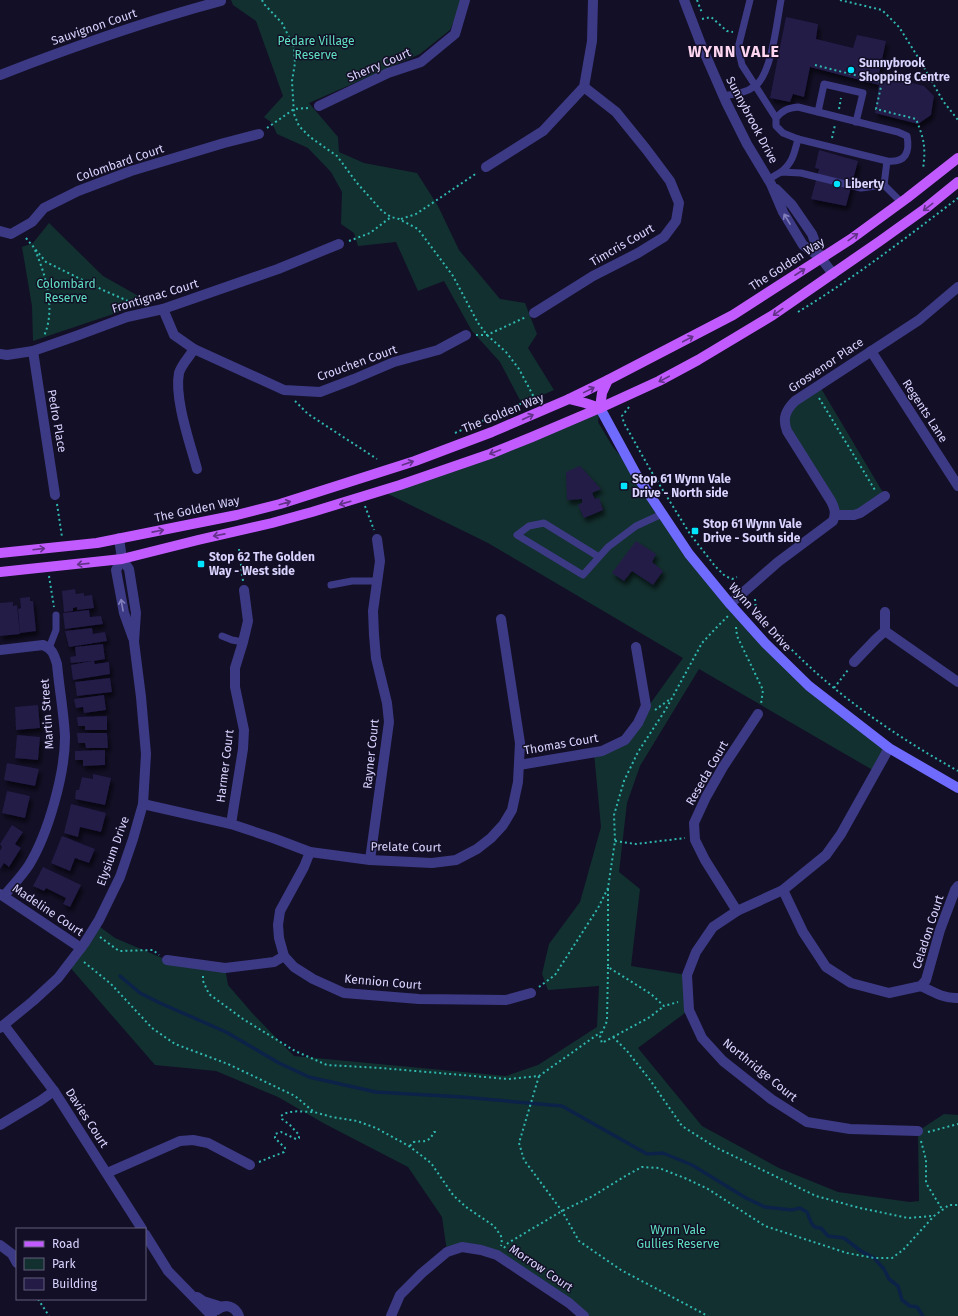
<svg xmlns="http://www.w3.org/2000/svg" width="958" height="1316" font-family="'Fira Sans',sans-serif">
	<defs>
		<filter id="shadow"><feDropShadow dx="2.5" dy="4.5" stdDeviation="2" flood-color="#0009"/></filter>
	</defs>
	<rect width="100%" height="100%" fill="#130f26"/>
	<g fill="#12302f">
		<path d="M231,0H461L460,7L450,30L420,54L309,103L338,137L339,152L364,163L417,173L438,206L459,250L500,299L525,303L537,334L528,348L554,390L522,404L500,362L472,331L444,281L418,291L396,242L358,246L354,233L341,224L342,192L331,172L308,148L277,134L272,123L264,117L283,96L256,21L233,5Z"/>
		<path d="M49,223L103,276L149,302L33,341L32,306L22,247L33,243Z"/>
		<path d="M819,385L885,496L856,514L835,515L787,431L785,415Z"/>
		<path d="M600,408L598,422L613,447L637,476L689,554L797,675L889,748L876,772L699,669L640,766L627,803L619,872L640,889L631,966L687,975L689,1010L638,1048L702,1126L779,1168L838,1192L910,1202L919,1201L918,1131L944,1114L958,1115V1316H584L481,1250L447,1252L442,1217L408,1167L325,1124L278,1097L216,1071L155,1065L68,965L96,924L115,938L167,960L225,968L228,985L253,1014L294,1056L506,1076L538,1065L597,1027L599,986L548,990L542,974L549,944L580,902L601,827L594,753L625,739L683,658L488,543L382,491Z"/>
	</g>
	<g fill="none" stroke-linecap="round" stroke-linejoin="round">
		<path stroke="#0c2248" stroke-width="3.5" d="M120,976L140,993L160,1003L226,1032L279,1063L309,1077L376,1092L462,1097L562,1106L647,1154L663,1153L692,1165L746,1198L765,1207L792,1210L800,1208L807,1212C811,1220 810,1228 821,1228L828,1236L844,1238L861,1251L874,1258L884,1269L889,1279L898,1286L902,1300L910,1306L917,1307L923,1316"/>
	</g>
	<g fill="#241b47" filter="url(#shadow)">
		<path d="M786,17L818,24L816,39L853,48L857,35L886,41L879,74L924,86L934,96L931,115L918,124L875,113L879,85L810,67L804,97L793,94L790,102L770,98Z"/>
		<path d="M819,150L858,161L846,206L811,199L819,169L815,168Z"/>
		<path d="M580,466L601,489L592,493L595,499L599,498L603,510L584,518L578,505L582,503V499L567,500L566,472Z"/>
		<path d="M636,541L656,554L652,562L663,571L653,585L632,571L624,581L612,573Z"/>
		<path d="M75,589L76,594L84,593V596L92,595L94,608L77,610V607L73,608V611L64,612L62,591Z"/>
		<path d="M30,597V601H33L36,631L20,633L18,609L21,608L20,598Z"/>
		<path d="M13,602V606L17,605L20,634L0,636V603Z"/>
		<path d="M89,610L90,617L101,616L103,624L65,629L63,613Z"/>
		<path d="M92,628L93,634L105,632L107,641L69,647L65,631Z"/>
		<path d="M103,644L105,659L94,661L95,664L109,662L110,674L73,680L71,665L92,661L71,663L70,657L76,656L75,647Z"/>
		<path d="M110,678L112,692L77,696L75,682Z"/>
		<path d="M104,695L106,710L84,713L83,707L76,708L74,699Z"/>
		<path d="M38,705L40,728L16,730L15,707Z"/>
		<path d="M107,716V730H85V726H78L77,717Z"/>
		<path d="M77,733H107L108,748H86L85,743H78Z"/>
		<path d="M17,735L40,737L38,760L15,758Z"/>
		<path d="M105,750V765L83,766V760H75V751Z"/>
		<path d="M7,763L39,769L35,786L4,780Z"/>
		<path d="M93,774L111,778L105,805L75,799L76,790H79L82,777L93,779Z"/>
		<path d="M7,791L30,796L25,818L2,813Z"/>
		<path d="M71,804L106,813L101,832L80,827L78,837L64,833Z"/>
		<path d="M12,825L23,832L15,844L21,848L9,867L4,863L0,869V851L2,847L0,844Z"/>
		<path d="M62,836L95,849L89,863L75,858L70,871L51,863Z"/>
		<path d="M43,867L81,885L70,907L63,904L66,898L46,888L44,891L33,886Z"/>
	</g>
	<g fill="none" stroke-linecap="round" stroke-linejoin="round">
		<g stroke="#2fb8b0" stroke-width="2" stroke-dasharray="2 3" stroke-linecap="butt">
			<path d="M262,0L264,4L282,23L294,47L295,63L292,81L294,114L299,126L310,137L337,156L357,183L382,211L391,217L399,219L418,229L453,276L478,323L487,335L506,352L519,369L536,401"/>
			<path d="M697,0L702,13"/>
			<path d="M840,0L882,10L899,27L921,62L943,101L958,120"/>
			<path d="M702,19L711,17L727,31L733,32"/>
			<path d="M815,65L882,82L876,109L916,119C924,139 926,147 923,169"/>
			<path d="M839,109L841,98"/>
			<path d="M267,128L294,109L308,108"/>
			<path d="M832,138L835,125"/>
			<path d="M401,219L416,214L477,173"/>
			<path d="M26,238L46,262L105,291L135,304"/>
			<path d="M349,241L370,233L391,217"/>
			<path d="M35,250C46,276 56,309 44,336"/>
			<path d="M798,312C854,278 906,238 958,198"/>
			<path d="M476,335H487L526,317"/>
			<path d="M819,398L875,490"/>
			<path d="M295,401L308,414L377,459"/>
			<path d="M629,407L622,416L624,423L651,471L690,534L715,566L725,576L732,579L737,577"/>
			<path d="M455,433L534,398"/>
			<path d="M57,504L62,537"/>
			<path d="M365,506L374,530"/>
			<path d="M239,549L243,581"/>
			<path d="M49,576L54,607"/>
			<path d="M755,599L756,610L759,617C783,641 807,666 834,688C873,720 915,747 958,771"/>
			<path d="M736,627L737,636L763,690L761,704"/>
			<path d="M834,688L848,670"/>
			<path d="M655,710L669,700"/>
			<path d="M615,841L636,844L685,838"/>
			<path d="M608,889V967L651,994L664,1006L678,1002"/>
			<path d="M100,937L119,951L153,950L159,955"/>
			<path d="M84,962L111,984L152,1028L175,1044L228,1064L295,1096L314,1112L332,1117L357,1121L376,1128L409,1146L431,1163L453,1195L466,1207L494,1226L501,1236L502,1243L501,1246"/>
			<path d="M608,967L607,1021L600,1037L602,1043L650,1017L664,1006"/>
			<path d="M203,976V981L209,994L243,1019L295,1051L327,1065L381,1068L508,1079L539,1076L601,1032"/>
			<path d="M539,987L555,975L598,908L608,888L615,841L614,815L624,781L638,752L666,709L702,643L716,628L728,616"/>
			<path d="M613,1037L627,1051L650,1080L682,1126L715,1147L816,1196L860,1208L908,1218L932,1216"/>
			<path d="M539,1076L519,1143L524,1160L562,1211L579,1241L621,1270L708,1316"/>
			<path d="M928,1132L958,1124"/>
			<path d="M921,1141L926,1160V1183L942,1209"/>
			<path d="M410,1146L413,1142C425,1140 428,1144 434,1132H437"/>
			<path d="M259,1162L284,1152L285,1148L275,1138V1134L281,1132L296,1139L299,1138V1135L290,1125L282,1119L281,1116C290,1109 302,1112 313,1112"/>
			<path d="M504,1248L508,1243L562,1211L593,1196L627,1175L642,1167L659,1168L687,1179L708,1189L765,1226L847,1253L874,1258H892L903,1250L934,1216L949,1205H958"/>
			<path d="M38,1299L49,1316"/>
		</g>
		<g stroke="#3d3a85" stroke-width="7">
			<path d="M750,0L738,48L742,65L776,118"/>
			<path d="M723,96C735,94 746,93 755,86C772,74 777,20 781,0"/>
			<path d="M818,112L824,84L863,93L856,122"/>
			<path d="M781,172C793,162 794,154 798,139"/>
			<path d="M769,179L781,172L801,173L861,188L884,185L901,202"/>
			<path d="M884,185L887,161L798,139L783,133L776,126V118C783,110 788,108 798,107L898,132L907,136C910,152 906,163 887,161"/>
			<path d="M599,557L544,523L529,526L517,535L583,575L608,547L636,526L662,514"/>
			<path d="M331,585L352,581H378"/>
			<path d="M222,636L232,640L243,642"/>
			<path d="M49,648L56,630V615"/>
		</g>
		<g stroke="#3d3a85" stroke-width="10">
			<path d="M0,75C72,47 146,21 221,1"/>
			<path d="M319,106L388,73L421,62L455,34L465,0"/>
			<path d="M486,167L543,131L584,87L592,41L593,0"/>
			<path d="M0,231L11,234L32,222L44,208L78,191L131,171L224,143L259,134"/>
			<path d="M163,309L174,335L194,349L284,390L320,392L354,379L394,362L438,350L466,335"/>
			<path d="M534,313L593,276L638,253L664,237L676,221L679,203L670,181L646,149L616,112L584,87"/>
			<path d="M194,349C190,356 181,365 179,373C174,398 190,443 197,469"/>
			<path d="M33,351L55,495"/>
			<path d="M871,351L958,486"/>
			<path d="M0,354L7,355L33,351L76,336L127,317L163,309L278,269L339,244"/>
			<path d="M835,515H854L860,513L885,496"/>
			<path d="M730,604L778,562L833,521C836,513 835,509 831,501L787,431C782,418 786,410 795,401L919,320L958,287"/>
			<path d="M885,612V631L958,682"/>
			<path d="M0,650L43,645C53,649 54,655 57,664C59,687 64,714 65,737C65,774 48,834 29,865C22,876 12,886 4,896"/>
			<path d="M854,662L876,639L885,631"/>
			<path d="M889,748L841,834L826,855L783,890L737,911L713,927L696,952L687,975L689,1010L702,1038L723,1061L771,1099L807,1122L850,1129L918,1131"/>
			<path d="M519,765L602,751L625,740L638,723L646,706L636,647"/>
			<path d="M143,804L231,824L273,838L310,852L370,860L432,863L456,860L477,849L491,838L503,825L512,810L518,782L520,743L501,619"/>
			<path d="M231,824L243,749L244,730L235,687V668L243,642L248,621L244,590"/>
			<path d="M310,852L304,867L280,911L278,925L279,938L284,956L294,967L313,979L344,993L419,999L506,1000L531,993"/>
			<path d="M370,860L389,722L387,703L376,658L374,635L373,611L380,561L377,539"/>
			<path d="M783,890L803,932L826,967L851,983L889,993L921,986L926,980L940,930L955,890L958,886"/>
			<path d="M0,894L81,948"/>
			<path d="M737,911L705,860L695,840L694,823L706,797L723,767L758,714"/>
			<path d="M167,960L225,968L274,962L284,956"/>
			<path d="M921,986C933,992 945,999 958,998"/>
			<path d="M4,1025L54,1091L142,1229"/>
			<path d="M0,1125L40,1101L54,1091"/>
			<path d="M107,1173L180,1141L193,1140L208,1143L250,1165"/>
			<path d="M145,1234L168,1271L212,1316"/>
			<path d="M0,1245L12,1254L17,1263"/>
			<path d="M197,1297L203,1301L222,1307"/>
			<path d="M217,1310C225,1303 235,1306 239,1316"/>
			<path d="M391,1316L400,1295L422,1273L447,1252L462,1247L481,1250L497,1255L569,1303L584,1316"/>
		</g>
		<g stroke="#3d3a85" stroke-width="10">
			<path d="M684,0L702,47L726,102L747,144L771,184L783,212L803,245L821,258L833,274"/>
			<path d="M776,189L792,205L812,234L821,258"/>
			<path d="M122,559L116,570L124,613L133,638"/>
			<path d="M0,1028L33,1001L58,978L84,944L99,920L120,877L133,839L143,804L146,754L141,697L134,642L136,613L129,569L122,559L119,538"/>
		</g>
		<path stroke="#6f6bff" stroke-width="10" d="M600,408L637,476L689,554L730,604L765,643L809,686L858,724L889,748L958,788"/>
		<g stroke="#c25bff" stroke-width="10">
			<path d="M569,399L585,403L600,408"/>
			<path d="M600,408L602,393L608,380"/>
			<path d="M0,553L97,543L237,515L280,504L415,461L492,432L569,399L608,380L733,315L851,239L907,198L958,158"/>
			<path d="M0,572L122,559L198,540L272,523L312,512L400,485L490,454L532,437L600,408L659,381L698,360L773,315L880,241L926,208L958,182"/>
		</g>
	</g>
	<defs><path id="oneway-shaft" d="M-6 0H5M1.5-3L5.5 0L1.5 3" fill="none" stroke-width="1.6" stroke-linecap="round" stroke-linejoin="round"/></defs>
	<g stroke="#623188">
		<use href="#oneway-shaft" transform="translate(928 207) rotate(142)"/>
		<use href="#oneway-shaft" transform="translate(853 237) rotate(-36)"/>
		<use href="#oneway-shaft" transform="translate(800 272) rotate(-33)"/>
		<use href="#oneway-shaft" transform="translate(778 312) rotate(144)"/>
		<use href="#oneway-shaft" transform="translate(688 339) rotate(-28)"/>
		<use href="#oneway-shaft" transform="translate(664 379) rotate(152)"/>
		<use href="#oneway-shaft" transform="translate(589 390) rotate(-26)"/>
		<use href="#oneway-shaft" transform="translate(528 417) rotate(-24)"/>
		<use href="#oneway-shaft" transform="translate(495 452) rotate(159)"/>
		<use href="#oneway-shaft" transform="translate(408 463) rotate(-19)"/>
		<use href="#oneway-shaft" transform="translate(285 503) rotate(-16)"/>
		<use href="#oneway-shaft" transform="translate(345 503) rotate(164)"/>
		<use href="#oneway-shaft" transform="translate(158 531) rotate(-11)"/>
		<use href="#oneway-shaft" transform="translate(219 535) rotate(169)"/>
		<use href="#oneway-shaft" transform="translate(39 549) rotate(-7)"/>
		<use href="#oneway-shaft" transform="translate(83 564) rotate(174)"/>
	</g>
	<g stroke="#837fbc">
		<use href="#oneway-shaft" transform="translate(787 219) rotate(-121)"/>
		<use href="#oneway-shaft" transform="translate(122 605) rotate(-100)"/>
	</g>
	<g fill="#00e5ff" stroke="#130f26" stroke-width="1.5">
		<circle cx="851" cy="70" r="4"/>
		<circle cx="837" cy="184" r="4"/>
		<rect x="620" y="482" width="8" height="8" rx="2"/>
		<rect x="691" y="527" width="8" height="8" rx="2"/>
		<rect x="197" y="560" width="8" height="8" rx="2"/>
	</g>
	<g text-anchor="middle" dominant-baseline="central" stroke-width="3" stroke-linejoin="round" paint-order="stroke">
		<g font-size="12" fill="#d9d4ff" stroke="#130f26">
			<text transform="translate(94 27) rotate(-19)">Sauvignon Court</text>
			<text transform="translate(379 65) rotate(-23)">Sherry Court</text>
			<text transform="translate(752 120) rotate(62)">Sunnybrook Drive</text>
			<text transform="translate(120 163) rotate(-19)">Colombard Court</text>
			<text transform="translate(622 245) rotate(-30)">Timcris Court</text>
			<text transform="translate(787 264) rotate(-33)">The Golden Way</text>
			<text transform="translate(155 296) rotate(-17)">Frontignac Court</text>
			<text transform="translate(357 363) rotate(-20)">Crouchen Court</text>
			<text transform="translate(826 365) rotate(-34)">Grosvenor Place</text>
			<text transform="translate(925 411) rotate(57)">Regents Lane</text>
			<text transform="translate(503 413) rotate(-22)">The Golden Way</text>
			<text transform="translate(57 421) rotate(80)">Pedro Place</text>
			<text transform="translate(197 509) rotate(-12)">The Golden Way</text>
			<text transform="translate(760 617) rotate(48)">Wynn Vale Drive</text>
			<text transform="translate(47 714) rotate(-94)">Martin Street</text>
			<text transform="translate(561 744) rotate(-10)">Thomas Court</text>
			<text transform="translate(371 754) rotate(-84)">Rayner Court</text>
			<text transform="translate(225 766) rotate(-83)">Harmer Court</text>
			<text transform="translate(707 773) rotate(-60)">Reseda Court</text>
			<text transform="translate(406 847) rotate(1)">Prelate Court</text>
			<text transform="translate(113 851) rotate(-70)">Elysium Drive</text>
			<text transform="translate(48 910) rotate(34)">Madeline Court</text>
			<text transform="translate(928 932) rotate(-72)">Celadon Court</text>
			<text transform="translate(383 982) rotate(5)">Kennion Court</text>
			<text transform="translate(760 1070) rotate(39)">Northridge Court</text>
			<text transform="translate(87 1118) rotate(57)">Davies Court</text>
			<text transform="translate(541 1268) rotate(34)">Morrow Court</text>
		</g>
		<g font-size="12" fill="#5fe0c0" stroke="#130f26">
			<text x="316" y="41">Pedare Village<tspan x="316" dy="14">Reserve</tspan></text>
			<text x="66" y="284">Colombard<tspan x="66" dy="14">Reserve</tspan></text>
			<text x="678" y="1230">Wynn Vale<tspan x="678" dy="14">Gullies Reserve</tspan></text>
		</g>
		<g font-size="12" font-weight="bold" fill="#d9d4ff" stroke="#130f26" text-anchor="start">
			<text x="859" y="63">Sunnybrook<tspan x="859" dy="14">Shopping Centre</tspan></text>
			<text x="845" y="184">Liberty</text>
			<text x="632" y="479">Stop 61 Wynn Vale<tspan x="632" dy="14">Drive - North side</tspan></text>
			<text x="703" y="524">Stop 61 Wynn Vale<tspan x="703" dy="14">Drive - South side</tspan></text>
			<text x="209" y="557">Stop 62 The Golden<tspan x="209" dy="14">Way - West side</tspan></text>
		</g>
		<g font-size="16" font-weight="bold" letter-spacing="1" fill="#ffd6f0" stroke="#130f26">
			<text x="734" y="51">WYNN VALE</text>
		</g>
	</g>
	<rect x="16" y="1228" width="130" height="72" fill="#130f26" stroke="#625e7d"/>
	<rect x="24" y="1241" width="20" height="6" fill="#c25bff" stroke="#625e7d"/>
	<text x="52" y="1248" font-size="12" fill="#d9d4ff">Road</text>
	<rect x="24" y="1258" width="20" height="12" fill="#12302f" stroke="#625e7d"/>
	<text x="52" y="1268" font-size="12" fill="#d9d4ff">Park</text>
	<rect x="24" y="1278" width="20" height="12" fill="#241b47" stroke="#625e7d"/>
	<text x="52" y="1288" font-size="12" fill="#d9d4ff">Building</text>
</svg>
